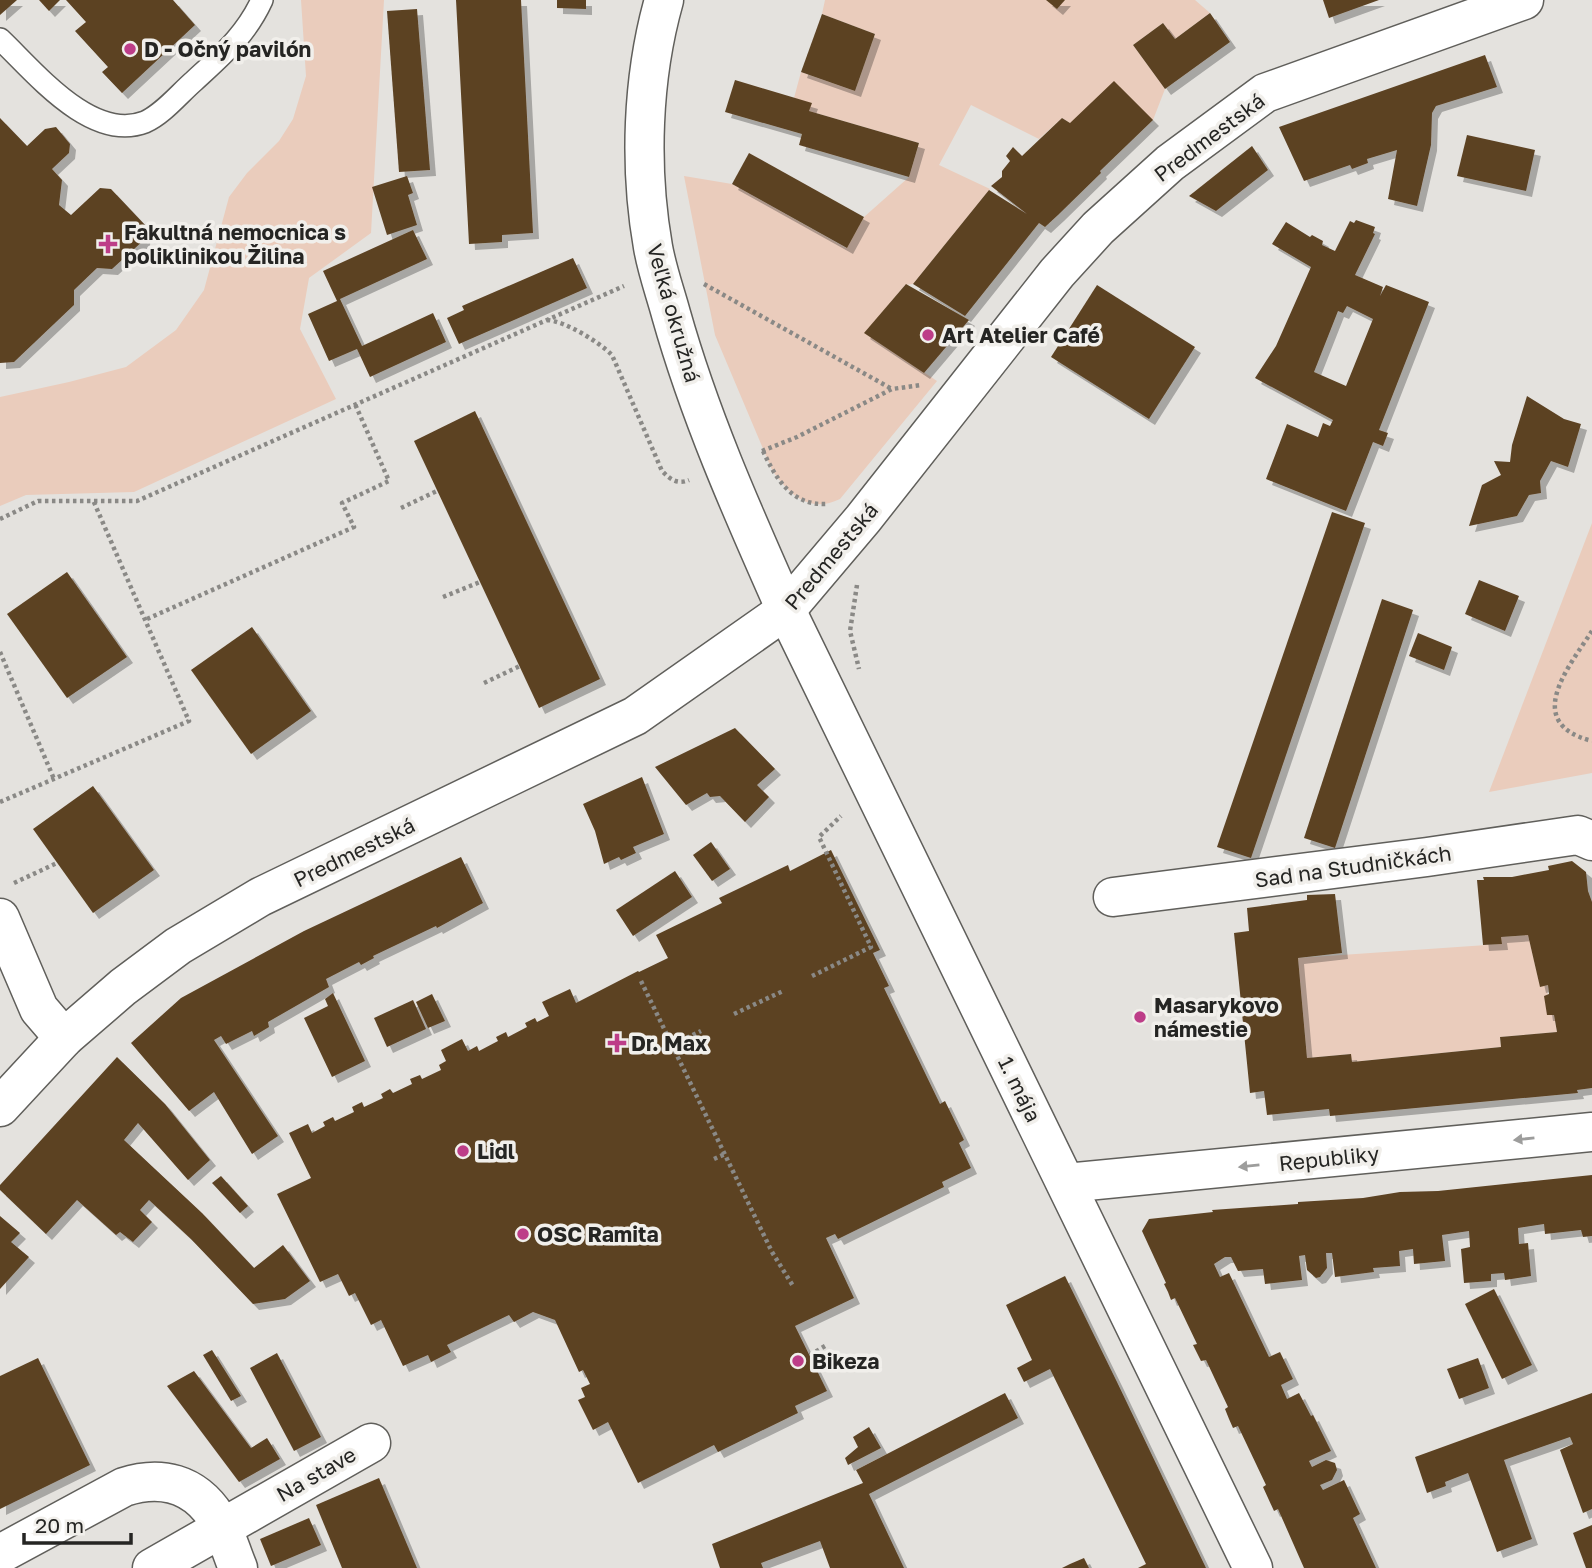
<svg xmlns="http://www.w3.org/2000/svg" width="1592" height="1568" font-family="'Golos Text',sans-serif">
	<defs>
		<filter id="shadow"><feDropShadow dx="6" dy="6" stdDeviation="0" flood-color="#0004"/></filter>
	</defs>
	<rect width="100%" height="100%" fill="#e4e2de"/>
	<g fill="#eaccbc">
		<path d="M301,0H384L371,233L309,278L300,329L336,399L134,492L26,495L0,506V397L69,382L126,367L176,330L204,290L229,197L247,173L279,141L293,119L306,76Z"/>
		<path d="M825,0H1195L1210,13L1175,39L1163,23L1133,45L1165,89L1153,120L1070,123L1062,118L1039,139L971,105L939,165L990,189L913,284L905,285L865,333L937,381L840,499C809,514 789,494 772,470L715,335L684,176L732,184L846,248L864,217L909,177L919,143L809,111L794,98L801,72L855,91L875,34L822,14Z"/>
		<path d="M1592,523V773L1489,792Z"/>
		<path d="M1528,935L1540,986L1548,985L1547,1015H1554L1557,1032L1500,1037L1501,1047L1352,1062L1350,1054L1307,1058L1298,958L1501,944V937Z"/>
	</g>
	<g fill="#5c4224" fill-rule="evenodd" filter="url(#shadow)">
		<path d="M0,0H17L0,15Z"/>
		<path d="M39,0H60L49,11Z"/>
		<path d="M66,0H173L195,25L122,93L102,72L108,67L75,31L86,22Z"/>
		<path d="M456,0H521L533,233L502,235V242L469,244Z"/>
		<path d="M557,0H586V9L557,8Z"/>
		<path d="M1046,0H1065L1057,9Z"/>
		<path d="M1323,0H1379L1329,18Z"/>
		<path d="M417,9L430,170L399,172L387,11Z"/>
		<path d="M1210,13L1230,42L1165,89L1133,45L1163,23L1175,39Z"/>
		<path d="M822,14L875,34L855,91L801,72Z"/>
		<path d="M1485,55L1497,87L1436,106L1432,113L1431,145L1417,206L1388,199L1397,150L1367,159L1368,163L1352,169L1350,165L1304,181L1279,127Z"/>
		<path d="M735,80L812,103L809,111L919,143L909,177L799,145L802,134L725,112Z"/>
		<path d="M1114,81L1153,120L1100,171L1101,173L1058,215L1045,227L1039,223L965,316L913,284L989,190L1027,214L991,186L1002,177V171L1010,161L1006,156L1013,147L1022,156L1062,118L1070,123Z"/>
		<path d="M0,118L27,146L45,129L56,127L70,144L69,153L52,169L62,180L59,205L71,215L100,188L111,189L145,225L144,240L112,269L97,268L74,290V305L14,362L0,363Z"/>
		<path d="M1467,135L1535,150L1526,191L1457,176Z"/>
		<path d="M1252,146L1268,170L1216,211L1189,196Z"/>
		<path d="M749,153L864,217L847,248L732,184Z"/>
		<path d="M407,176L413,193L408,195L417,225L387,235L372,187Z"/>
		<path d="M1356,220L1375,227L1373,233L1375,234L1355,275L1383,287L1380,296L1386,285L1429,302L1379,430L1388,433L1383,446L1373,442L1346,511L1266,479L1287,424L1318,437L1323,423L1330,426L1333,420L1255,378L1276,346L1311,267L1272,244L1286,222L1310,237L1312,235L1323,241L1322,245L1335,251L1350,221L1354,223ZM1347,306L1373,319L1346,386L1314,372L1338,311L1343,313Z"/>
		<path d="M413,230L427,259L340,299L362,346L433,313L446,342L370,377L357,349L329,361L308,314L337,301L323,271Z"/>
		<path d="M573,258L587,288L459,344L447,318L464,310L462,306Z"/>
		<path d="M906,284L969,320L924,373L864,333Z"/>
		<path d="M1097,285L1195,347L1149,419L1051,357Z"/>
		<path d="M1527,396L1564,419L1581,424L1568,467L1551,461L1540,481L1541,493L1529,495L1517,516L1469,526L1482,485L1501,475L1494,461L1510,462L1512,445Z"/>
		<path d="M475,411L600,679L539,708L414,441Z"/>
		<path d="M1332,512L1365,523L1251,858L1217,847Z"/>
		<path d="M67,572L127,657L67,698L7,614Z"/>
		<path d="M1479,580L1519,596L1505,631L1465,614Z"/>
		<path d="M1382,599L1413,610L1335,848L1304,838Z"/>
		<path d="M252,627L311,711L251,754L191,670Z"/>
		<path d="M1418,633L1452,647L1444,670L1409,656Z"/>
		<path d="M735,728L775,769L757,785L769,797L745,822L720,796L710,797L707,793L686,805L655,767Z"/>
		<path d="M642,777L664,834L633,847L636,853L621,860L619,857L604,864L595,831L583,804Z"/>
		<path d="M93,786L154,870L93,913L33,829Z"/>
		<path d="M711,842L730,869L712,881L693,855Z"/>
		<path d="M831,850L880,950L873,953L889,986L884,988L940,1104L945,1101L964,1140L959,1143L971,1168L942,1182L944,1187L838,1239L835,1234L826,1238L854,1298L795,1326L827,1391L795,1406L798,1413L718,1452L714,1445L638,1483L608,1422L593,1430L578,1400L585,1397L581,1388L590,1384L583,1370L579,1372L555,1320L533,1312L514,1322L509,1315L447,1345L451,1352L431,1362L428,1355L403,1366L381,1320L371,1325L355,1293L349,1296L338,1274L320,1282L277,1194L311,1178L289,1133L308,1124L312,1133L325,1126L323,1122L333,1117L335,1121L354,1112L352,1107L362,1102L364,1107L383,1098L381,1094L390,1089L393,1093L412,1084L410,1079L420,1075L422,1079L441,1070L439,1065L446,1061L441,1050L462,1039L468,1051L477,1046L479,1051L498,1041L496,1037L506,1032L508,1037L527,1027L525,1023L535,1018L537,1022L549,1016L542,1002L570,989L576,1003L638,971L639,972L668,958L656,935L722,903L719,898L788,865L790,871Z"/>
		<path d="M461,857L483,903L437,928L436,926L373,956L374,958L361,965L359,962L326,979L329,987L268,1022L269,1027L254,1036L252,1031L226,1044L221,1036L214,1040L278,1136L252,1154L214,1092L189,1111L131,1043L181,998L304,931Z"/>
		<path d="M1572,861L1586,872L1588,891L1592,902V1088L1577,1090L1578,1093L1330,1116L1329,1109L1267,1115L1264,1091L1250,1093L1234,933L1249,931L1247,908L1307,900V895L1335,894L1342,953L1298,958L1307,1058L1351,1054L1352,1062L1501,1047L1500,1037L1557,1032L1554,1015H1547L1544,996L1549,994L1548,985L1540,987L1528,935L1501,937L1502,944L1483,945L1477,880H1484L1483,877H1512L1549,870L1548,866Z"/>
		<path d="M675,871L692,897L633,936L616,910Z"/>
		<path d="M333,993L365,1061L332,1077L304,1018L328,1006L325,999Z"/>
		<path d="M432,994L445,1021L428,1028L416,1002Z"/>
		<path d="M413,1000L426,1029L387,1047L374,1018Z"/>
		<path d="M117,1057L165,1104L210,1160L188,1180L138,1123L124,1140L202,1213L254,1268L283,1245L310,1281L285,1299L253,1304L191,1239L149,1200L140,1210L152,1222L133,1242L120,1232L116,1235L77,1200L46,1234L0,1190V1185Z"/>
		<path d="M1592,1175V1236L1583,1237L1581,1230L1545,1234L1544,1224L1518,1228L1519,1244L1528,1243L1531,1276L1505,1280L1504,1273L1491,1274V1281L1464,1283L1461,1249L1470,1247L1469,1231L1442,1235L1445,1261L1414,1264L1413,1249L1399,1251L1400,1266L1373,1268L1374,1272L1335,1277L1332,1253H1326L1327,1268L1320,1277L1316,1278L1307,1270L1305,1255L1299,1256L1302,1280L1265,1284L1263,1269L1238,1271L1231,1257H1225L1214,1264L1220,1277L1229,1273L1269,1357L1280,1352L1293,1379L1281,1385L1287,1399L1299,1393L1311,1416L1313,1415L1331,1451L1309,1461L1312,1467L1326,1460L1335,1463L1337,1470L1332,1480L1320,1485L1323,1490L1344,1480L1360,1514L1353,1518L1376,1568H1304L1278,1509L1274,1511L1263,1487L1266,1485L1238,1426L1233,1428L1229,1419L1225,1409L1228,1407L1206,1360L1201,1361L1193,1345L1197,1344L1175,1298L1171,1300L1168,1292L1164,1284L1166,1283L1142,1231L1149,1219L1213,1212L1212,1210L1298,1204V1202L1363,1198L1400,1192L1438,1191Z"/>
		<path d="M221,1176L248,1206L240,1213L212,1183Z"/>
		<path d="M0,1216L20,1233L11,1242L29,1257L0,1289Z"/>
		<path d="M1065,1276L1117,1382L1206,1568H1138L1146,1564L1050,1369L1024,1382L1017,1368L1032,1360L1006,1305Z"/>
		<path d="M1494,1289L1532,1365L1502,1379L1465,1304Z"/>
		<path d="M212,1350L241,1396L231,1401L203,1355Z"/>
		<path d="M277,1353L321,1437L294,1451L250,1368Z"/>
		<path d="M38,1358L90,1465L0,1509V1376Z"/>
		<path d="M1478,1358L1489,1388L1459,1399L1447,1369Z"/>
		<path d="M194,1371L251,1448L267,1438L280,1459L239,1482L167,1386Z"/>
		<path d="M1005,1393L1018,1418L869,1494L904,1568H830L820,1541L761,1563L763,1568H720L712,1544L863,1483L856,1470Z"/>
		<path d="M1592,1393V1509L1583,1513L1560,1450L1573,1444L1570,1437L1504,1460L1532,1539L1497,1552L1468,1473L1445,1482L1446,1486L1427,1493L1415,1457Z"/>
		<path d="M869,1427L881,1448L848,1465L845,1458L858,1447L853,1437Z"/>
		<path d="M379,1478L417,1568H342L316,1505Z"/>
		<path d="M309,1518L321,1545L271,1566L260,1539Z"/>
		<path d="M1592,1525V1568H1586L1573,1533Z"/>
		<path d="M1084,1558L1089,1568H1062L1070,1564Z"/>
	</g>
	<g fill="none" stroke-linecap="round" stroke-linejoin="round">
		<defs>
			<path id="service" d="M0,39C34,71 91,143 145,122C163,114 179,94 194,81C222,55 246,35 262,0"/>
			<g id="minor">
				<path d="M664,0C642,78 639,167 653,247C657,270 665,292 671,314C700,417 743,513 786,610L1253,1568"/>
				<path d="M1113,897L1427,857L1578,835L1592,841"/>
				<path d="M0,918L39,1009L64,1038"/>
				<path d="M0,1107L64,1038L123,987L178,946L260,897L635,716L786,610L863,519L1057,273L1098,228L1170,163L1265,93L1524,0"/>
				<path d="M1066,1183L1592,1132"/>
				<path d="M0,1554L124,1487C161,1475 194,1483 216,1517C226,1531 231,1552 238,1568"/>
				<path d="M152,1568L371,1443"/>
			</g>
		</defs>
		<use href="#service" stroke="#605f5b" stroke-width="24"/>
		<use href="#minor" stroke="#605f5b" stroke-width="41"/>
		<g stroke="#8a8986" stroke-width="4.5" stroke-dasharray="3.5 3.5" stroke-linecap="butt">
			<path d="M704,284L892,389"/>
			<path d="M547,320C565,321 599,342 612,355L662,471C670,479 677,485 689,480"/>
			<path d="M762,451L797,437L892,389L921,385"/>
			<path d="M763,451C776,479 792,506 827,504"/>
			<path d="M401,508L437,491"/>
			<path d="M0,519L38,501H137L624,286"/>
			<path d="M857,585L850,631L859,669"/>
			<path d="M443,597L480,582"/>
			<path d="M147,619L354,527L342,503L389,481L355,404"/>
			<path d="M1592,631C1568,668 1522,723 1592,741"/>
			<path d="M0,652L54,779"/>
			<path d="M484,683L520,666"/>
			<path d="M0,802L189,721L93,500"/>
			<path d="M14,883L57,863"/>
			<path d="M812,976L871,947L819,837L841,816"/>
			<path d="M641,981L772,1252L793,1286"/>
			<path d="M734,1014L783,991"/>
			<path d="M661,1050L701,1031"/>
			<path d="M714,1159L725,1154"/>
			<path d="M810,1355L825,1346"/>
		</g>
		<use href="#service" stroke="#fff" stroke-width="21"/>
		<use href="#minor" stroke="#fff" stroke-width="38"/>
	</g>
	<defs><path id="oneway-solid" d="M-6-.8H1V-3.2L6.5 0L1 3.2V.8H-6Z" transform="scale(1.75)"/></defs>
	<g fill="#9d9d9c">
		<use href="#oneway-solid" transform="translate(1524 1139) rotate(174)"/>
		<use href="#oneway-solid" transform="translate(1249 1166) rotate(174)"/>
	</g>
	<g fill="#bd3d88" stroke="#f1efeb" stroke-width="2.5">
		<circle cx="130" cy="49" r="7"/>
		<path d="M104.5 233.5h7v7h7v7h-7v7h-7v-7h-7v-7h7z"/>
		<circle cx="928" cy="335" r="7"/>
		<circle cx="1140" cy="1017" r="7"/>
		<path d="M613.5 1032.5h7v7h7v7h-7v7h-7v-7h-7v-7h7z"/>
		<circle cx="463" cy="1151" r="7"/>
		<circle cx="523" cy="1234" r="7"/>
		<circle cx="798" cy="1361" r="7"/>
	</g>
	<g text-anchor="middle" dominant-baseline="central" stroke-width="7" stroke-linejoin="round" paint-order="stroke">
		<g font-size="21" font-weight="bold" fill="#252523" stroke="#f1efeb" text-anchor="start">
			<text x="144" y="49">D - Očný pavilón</text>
			<text x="124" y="232">Fakultná nemocnica s<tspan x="124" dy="24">poliklinikou Žilina</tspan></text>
			<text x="942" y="335">Art Atelier Café</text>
			<text x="1154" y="1005">Masarykovo<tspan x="1154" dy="24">námestie</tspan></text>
			<text x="631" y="1043">Dr. Max</text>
			<text x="477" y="1151">Lidl</text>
			<text x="537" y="1234">OSC Ramita</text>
			<text x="812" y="1361">Bikeza</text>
		</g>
		<g font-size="21" fill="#252523" stroke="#f1efeb">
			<text transform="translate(1209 137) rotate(-37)">Predmestská</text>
			<text transform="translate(674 313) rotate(74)">Veľká okružná</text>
			<text transform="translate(831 556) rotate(-50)">Predmestská</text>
			<text transform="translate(354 852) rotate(-26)">Predmestská</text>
			<text transform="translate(1353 866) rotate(-8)">Sad na Studničkách</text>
			<text transform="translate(1020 1089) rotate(64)">1. mája</text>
			<text transform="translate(1329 1158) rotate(-6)">Republiky</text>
			<text transform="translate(316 1474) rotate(-30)">Na stave</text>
		</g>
	</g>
	<path d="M24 1533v10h107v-10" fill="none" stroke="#252523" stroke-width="3.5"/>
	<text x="35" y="1533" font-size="21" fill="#252523" stroke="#f1efeb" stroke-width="5" paint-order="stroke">20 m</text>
</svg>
